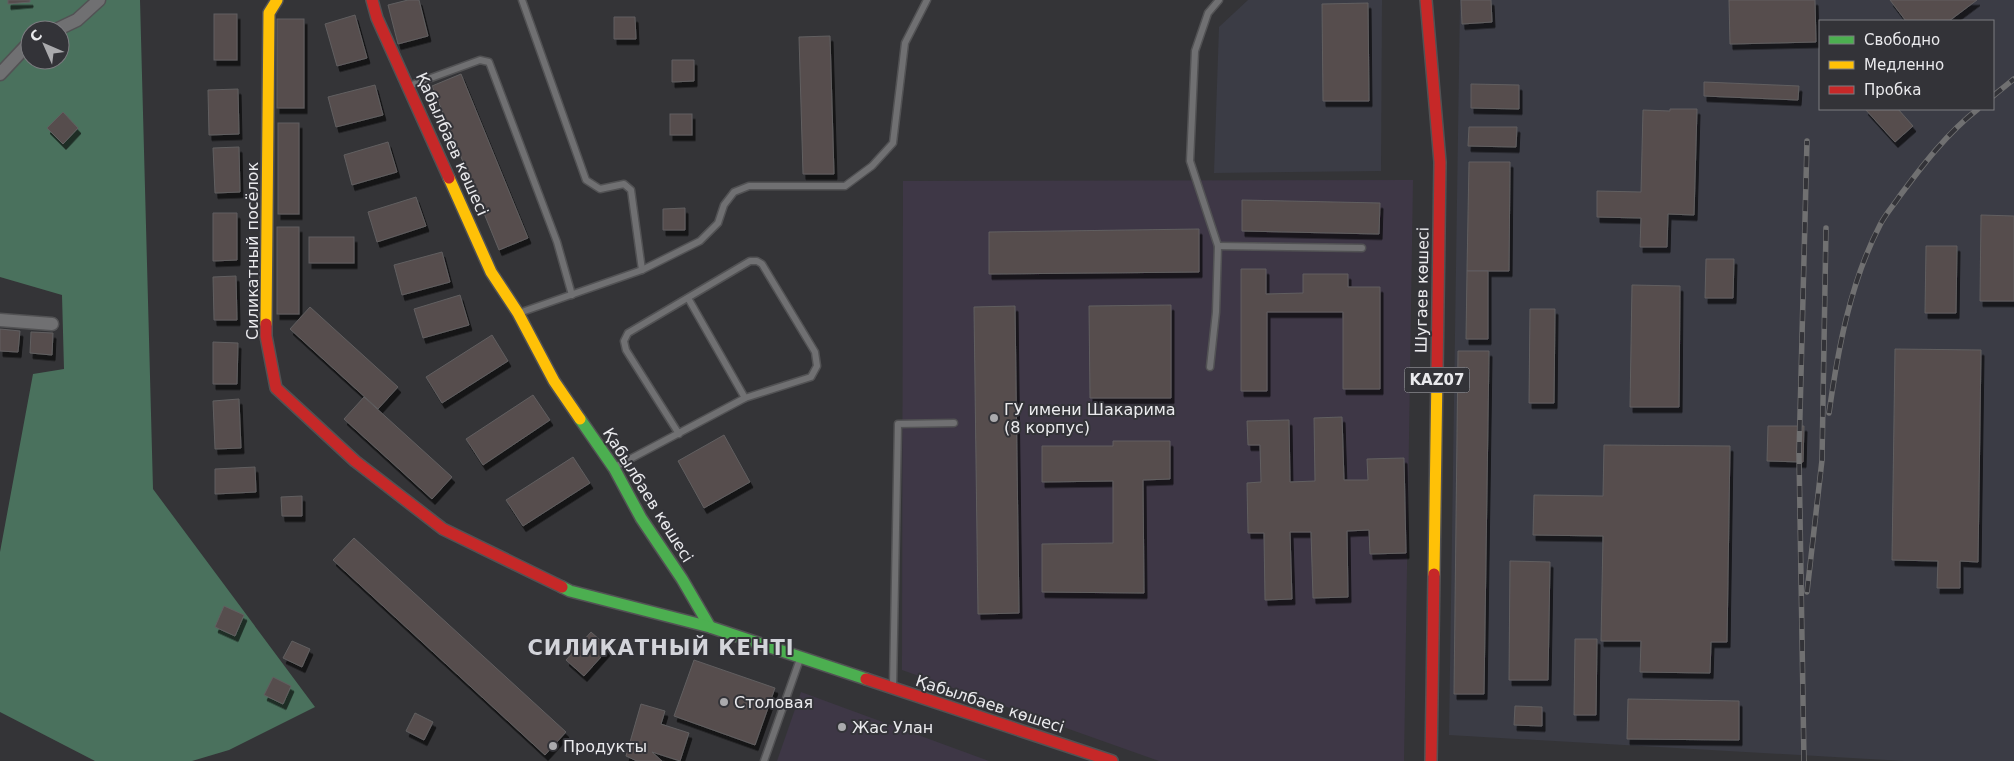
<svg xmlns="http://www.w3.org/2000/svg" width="2014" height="761" font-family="'DejaVu Sans',sans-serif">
	<defs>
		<filter id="shadow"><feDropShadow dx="3" dy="5.5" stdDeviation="0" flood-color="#0009"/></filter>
	</defs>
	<rect width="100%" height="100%" fill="#343437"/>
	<g fill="#3b3c45" fill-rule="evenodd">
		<path d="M1248,0H1382L1381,171L1214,173L1219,27Z"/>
		<path d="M1460,0H2014V761H1904L1449,735ZM1820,21H1993V109H1820Z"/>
	</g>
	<g fill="#3e3746">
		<path d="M1413,180L1404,761H1159L902,670L903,181Z"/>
		<path d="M801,692L989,761H777Z"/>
	</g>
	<path fill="#4a715d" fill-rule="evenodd" d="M0,0H140L153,489L315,707L229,750L192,761H95L0,712V552L33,374L64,369L62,295L0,277ZM30,30H60V60H30Z"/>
	<g fill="#564d4e" stroke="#615f60" filter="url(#shadow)">
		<path d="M8,0H30V2L8,4Z"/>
		<path d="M408,0H419L428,36L398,44L388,5Z"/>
		<path d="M1461,0H1491L1492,22L1462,24Z"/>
		<path d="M1729,0H1815L1816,42L1730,44Z"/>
		<path d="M1890,0H1977L1949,21H1906Z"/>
		<path d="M1368,3L1369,101H1323L1322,4Z"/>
		<rect x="214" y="14" width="23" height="46"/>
		<path d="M355,15L367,58L337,66L325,24Z"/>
		<path d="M614,17H635L636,39H614Z"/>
		<rect x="277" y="19" width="27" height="89"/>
		<path d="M830,36L834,174H803L799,37Z"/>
		<path d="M672,60H694V81L672,82Z"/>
		<path d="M461,74L528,238L499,250L432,86Z"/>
		<path d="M1704,82L1799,86L1798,100L1704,96Z"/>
		<path d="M1471,84L1519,85V109L1471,108Z"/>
		<path d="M375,85L383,115L336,127L328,97Z"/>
		<path d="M238,89L239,134L209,135L208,90Z"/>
		<path d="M1670,109H1697L1694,215L1668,214L1667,247H1640L1641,218L1597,217V191L1641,192L1643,110L1670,111Z"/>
		<path d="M1865,109H1898L1913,126L1895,142Z"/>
		<path d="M63,112L78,128L63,144L47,128Z"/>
		<rect x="670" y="114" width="22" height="21"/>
		<rect x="278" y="123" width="21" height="91"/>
		<path d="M1469,127H1517L1516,147L1468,146Z"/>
		<path d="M388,142L397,172L352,185L344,155Z"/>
		<path d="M239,147L240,192L215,193L213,148Z"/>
		<path d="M1469,162H1510L1509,271H1467Z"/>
		<path d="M416,197L426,226L377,242L368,212Z"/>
		<path d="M1242,200L1380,203L1379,234L1242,231Z"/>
		<path d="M685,208V230H663V209Z"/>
		<path d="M213,213H237V260L213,261Z"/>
		<path d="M1981,215L2014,216V301H1980Z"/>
		<rect x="277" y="227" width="22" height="87"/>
		<path d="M1199,229V272L989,274V232Z"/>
		<rect x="309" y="237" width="45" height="26"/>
		<path d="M1926,246H1957L1956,313H1925Z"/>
		<path d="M442,252L450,282L402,295L394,265Z"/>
		<path d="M1706,259H1734L1733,298H1705Z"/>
		<path d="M1241,269H1266V294L1303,293V274H1348V287H1380V389H1343V312H1267V391H1241Z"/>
		<path d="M1467,271H1488V339H1466Z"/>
		<path d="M236,276L237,320H214L213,277Z"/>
		<path d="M1632,285L1680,286L1679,407H1630Z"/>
		<path d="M460,295L469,325L423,338L414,309Z"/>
		<path d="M1171,305V398H1090L1089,306Z"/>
		<path d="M1015,306L1019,613L978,614L974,307Z"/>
		<path d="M310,307L398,387L378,409L290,329Z"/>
		<path d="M1530,309H1555L1554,403H1529Z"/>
		<path d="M0,329L20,331L18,352L0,351Z"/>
		<path d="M31,332L53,333L52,355L30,353Z"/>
		<path d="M492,335L508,361L442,403L426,377Z"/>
		<path d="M213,342L238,343L237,384H213Z"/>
		<path d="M1895,349L1981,350L1978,562L1960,561V588H1937L1938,561L1892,560Z"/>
		<path d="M1458,351H1489L1484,694H1454Z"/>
		<path d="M533,395L550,420L483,465L466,439Z"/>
		<path d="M364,397L452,477L432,499L344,419Z"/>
		<path d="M239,399L241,448L215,449L213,401Z"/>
		<path d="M1342,417L1344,480H1368L1367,459L1404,458L1406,553L1370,554L1369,530L1347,531L1348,597L1313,598L1311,532H1290L1292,599L1265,600L1264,533H1248L1247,483L1261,482L1260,445H1248L1247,421L1289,420L1290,482L1315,481L1314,418Z"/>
		<path d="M1768,426H1804L1803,462L1767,461Z"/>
		<path d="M724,435L750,482L704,508L678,461Z"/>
		<path d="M1113,441H1170V479L1143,480L1144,593L1042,592V544L1113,543V481L1042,482V446H1113Z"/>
		<path d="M1604,445L1730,446L1727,642H1711L1710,673L1640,672L1641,641H1601L1603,536L1533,535L1534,495L1603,496Z"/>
		<path d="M573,457L590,483L523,526L506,500Z"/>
		<path d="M255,467L256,492L215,494V469Z"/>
		<path d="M302,496V516H282L281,497Z"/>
		<path d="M354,538L566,732L545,755L333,560Z"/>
		<path d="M1510,561L1550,562L1548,680H1509Z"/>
		<path d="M224,606L244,615L235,636L215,627Z"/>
		<path d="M591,632L609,648L584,676L566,660Z"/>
		<path d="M1575,639H1597L1596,715H1574Z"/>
		<path d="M292,641L310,649L302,667L283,658Z"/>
		<path d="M694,660L775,688L755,745L674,716Z"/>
		<path d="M273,677L291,686L283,704L264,695Z"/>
		<path d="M1628,699L1739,701V740L1627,739Z"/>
		<path d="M641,704L665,711L661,724L689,733L680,761L652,752L662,761H637L626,756Z"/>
		<path d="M1515,706L1542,707V726L1514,725Z"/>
		<path d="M415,713L433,722L424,740L406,731Z"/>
	</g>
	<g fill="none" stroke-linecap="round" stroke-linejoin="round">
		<defs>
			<g id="lane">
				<path d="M522,0L586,180L600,189L624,184L631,190L642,270"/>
				<path d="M409,86L480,60L489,62L557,242L572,295"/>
				<path d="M1218,246L1362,248"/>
				<path d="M688,298L745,398"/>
				<path d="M519,313L642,270L700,241L718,223L724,205L734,192L749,186H845L872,166L893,143L905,43L927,0"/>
				<path d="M1210,367L1216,312L1218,246L1190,161L1195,51L1208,13L1219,0"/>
				<path d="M615,467L745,398L811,377L817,366L815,352L762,264L757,261H750L628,333L624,341L626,350L679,434"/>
				<path d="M893,686L898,424L954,423"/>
				<path d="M764,761L800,659"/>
			</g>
			<g id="street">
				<path d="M56,30L77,20L99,0"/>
				<path d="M0,74L30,42"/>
				<path d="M0,320L52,324"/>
			</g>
			<g id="fast">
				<path d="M580,419L614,468L641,518L682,579L710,627"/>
				<path d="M562,587L570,591L710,627L866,679"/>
			</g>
			<g id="slow">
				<path d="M449,178L491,272L518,313L554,381L580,419"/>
				<path d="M266,324L269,13L277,0"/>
				<path d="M1434,574L1437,373"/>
			</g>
			<g id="jam">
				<path d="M372,0L377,18L449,178"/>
				<path d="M1426,0L1440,162L1437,373"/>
				<path d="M266,324V336L276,388L355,461L443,529L562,587"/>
				<path d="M866,679L1112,761"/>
				<path d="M1431,761L1434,574"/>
			</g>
		</defs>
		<use href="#lane" stroke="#525254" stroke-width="9"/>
		<use href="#street" stroke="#525254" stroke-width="15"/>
		<use href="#fast" stroke="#525254" stroke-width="14"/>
		<use href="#slow" stroke="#525254" stroke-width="14"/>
		<use href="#jam" stroke="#525254" stroke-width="14"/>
		<use href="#lane" stroke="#707072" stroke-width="6"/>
		<use href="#street" stroke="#707072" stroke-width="12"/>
		<use href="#fast" stroke="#4caf50" stroke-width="11"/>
		<use href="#slow" stroke="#ffc107" stroke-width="11"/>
		<use href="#jam" stroke="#c62828" stroke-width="11"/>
		<defs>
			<g id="rail">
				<path d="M1993,96L2014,79"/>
				<path d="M1829,413C1838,349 1850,283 1880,225C1885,215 1893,206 1899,197C1922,166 1947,133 1978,109"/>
				<path d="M1807,592L1822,460L1826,228"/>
				<path d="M1804,761L1799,454L1807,141"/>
			</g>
		</defs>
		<use href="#rail" stroke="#707071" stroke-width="5.5"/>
		<use href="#rail" stroke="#333338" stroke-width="4" stroke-dasharray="11" stroke-linecap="butt"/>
	</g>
	<g fill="#aaaaad" stroke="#333338" stroke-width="2">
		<circle cx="994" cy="418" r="5"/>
		<circle cx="724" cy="702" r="5"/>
		<circle cx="842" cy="727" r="5"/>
		<circle cx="553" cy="746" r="5"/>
	</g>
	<g text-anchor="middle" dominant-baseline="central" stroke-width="4" stroke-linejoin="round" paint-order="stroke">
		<rect fill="#333338" stroke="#b3b3b7" stroke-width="1" x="1404.5" y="367.5" width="65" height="25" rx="4"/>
		<g font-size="15" font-weight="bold" fill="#eaeaed">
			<text x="1437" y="380">KAZ07</text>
		</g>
		<g font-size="16" fill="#eaeaed" stroke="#333338">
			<text transform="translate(452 144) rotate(66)">Қабылбаев көшесі</text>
			<text transform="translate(252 251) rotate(-90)">Силикатный посёлок</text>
			<text transform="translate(1422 290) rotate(-89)">Шугаев көшесі</text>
			<text transform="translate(648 495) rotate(58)">Қабылбаев көшесі</text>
			<text transform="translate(990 704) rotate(18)">Қабылбаев көшесі</text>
		</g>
		<g font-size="16" fill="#eaeaed" stroke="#333338" text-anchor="start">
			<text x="1004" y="409">ГУ имени Шакарима<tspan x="1004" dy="18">(8 корпус)</tspan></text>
			<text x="734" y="702">Столовая</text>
			<text x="852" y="727">Жас Улан</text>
			<text x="563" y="746">Продукты</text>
		</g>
		<g font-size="21" font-weight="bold" letter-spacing="1" fill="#d3d4da" stroke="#333338">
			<text x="661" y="648">СИЛИКАТНЫЙ КЕНТІ</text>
		</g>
	</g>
	<rect x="1819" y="20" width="175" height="90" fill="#333338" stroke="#7c7c80"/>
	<rect x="1829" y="36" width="25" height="8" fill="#4caf50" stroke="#7c7c80"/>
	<text x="1864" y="45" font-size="15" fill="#eaeaed">Свободно</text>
	<rect x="1829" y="61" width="25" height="8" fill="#ffc107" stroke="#7c7c80"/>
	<text x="1864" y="70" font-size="15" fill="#eaeaed">Медленно</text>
	<rect x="1829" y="86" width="25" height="8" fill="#c62828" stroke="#7c7c80"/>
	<text x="1864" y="95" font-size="15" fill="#eaeaed">Пробка</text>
	<g transform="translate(45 45) rotate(315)"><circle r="24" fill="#333338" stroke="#7c7c80"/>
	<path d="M0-4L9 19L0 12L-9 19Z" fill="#aaaaad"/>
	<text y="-8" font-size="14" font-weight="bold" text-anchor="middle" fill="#eaeaed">С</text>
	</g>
</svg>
